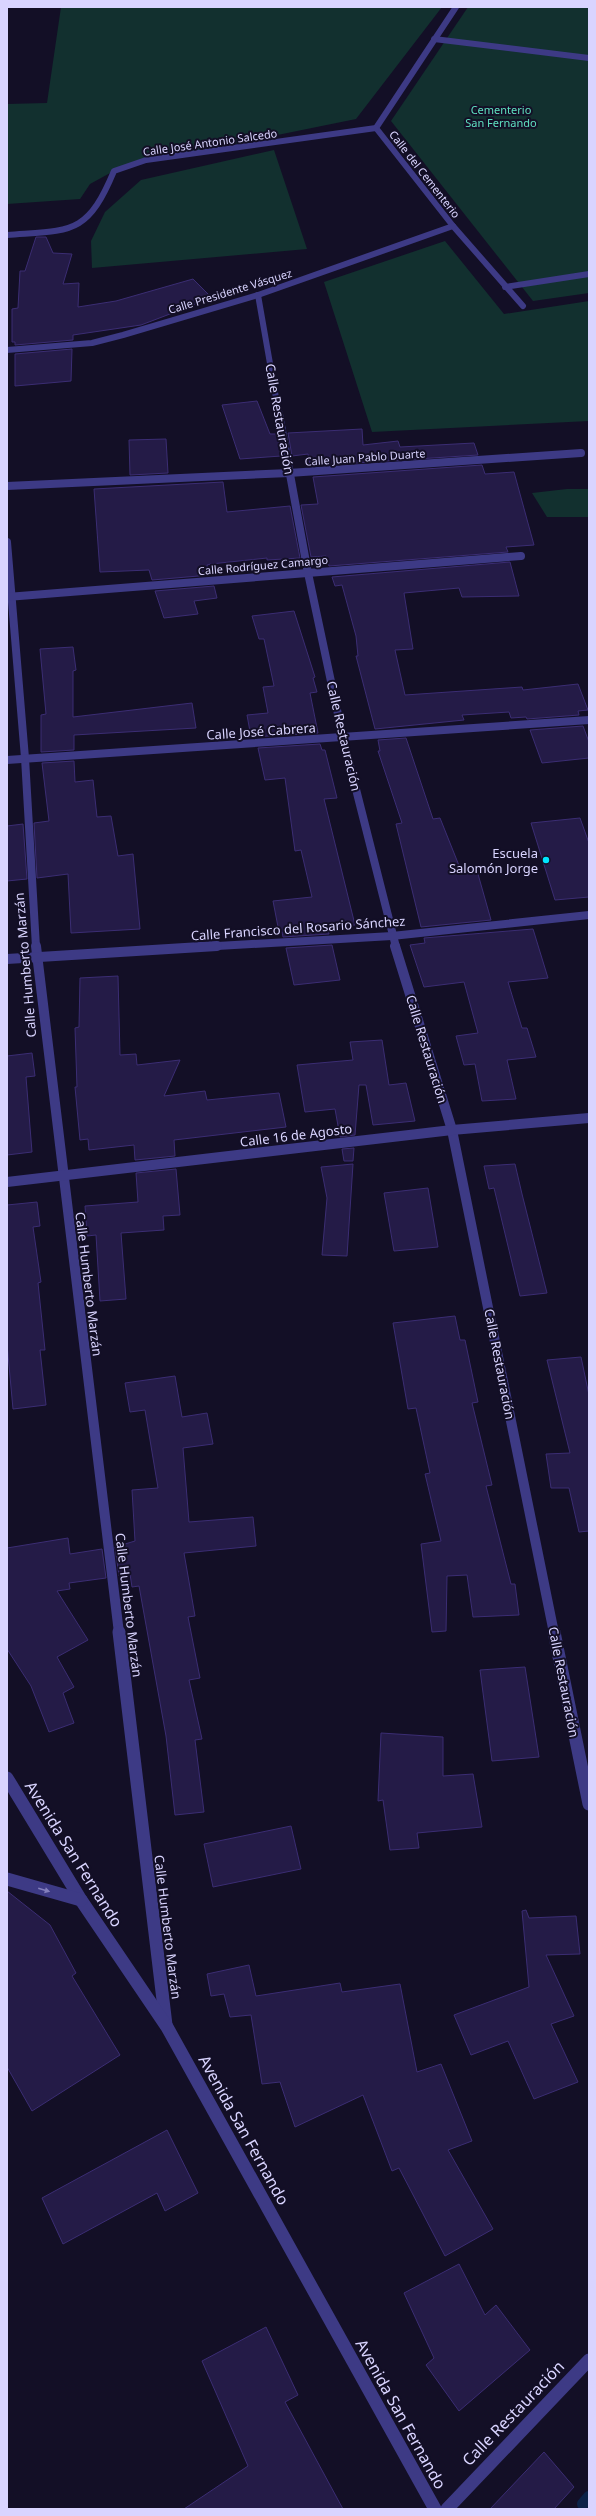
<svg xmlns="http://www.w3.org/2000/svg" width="596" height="2516" font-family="'Noto Sans',sans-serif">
	<rect width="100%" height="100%" fill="#130f26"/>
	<g fill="#12302f">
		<path d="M61,7H442L356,119L121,167L90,184L80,199L7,204V104L47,103Z"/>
		<path d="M468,7H589V293L533,301L391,121Z"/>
		<path d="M274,150L307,249L92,268L91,241L105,212L141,180Z"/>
		<path d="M445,241L504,314L589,301V421L372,432L324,282Z"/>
		<path d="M567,489H589V517H547L532,493Z"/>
	</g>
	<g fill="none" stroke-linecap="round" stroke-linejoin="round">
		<path stroke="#0c2248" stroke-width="12" d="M583,2504L589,2497"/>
	</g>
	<g fill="#241b47" stroke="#3b2d73">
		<path d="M36,237H46L53,253L72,254L63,284L79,283L78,307L116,301L193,279L212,298L141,325L73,335V340L15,345V342H12V309L18,308L20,271H25Z"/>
		<path d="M72,349L71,381L15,386V354Z"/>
		<path d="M257,401L270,434H277L281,456L240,459L222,405Z"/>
		<path d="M362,429L363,445L398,441L400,447L474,443L478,455L310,466L308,454L292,456L288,433Z"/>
		<path d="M166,439L168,473L130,475L129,440Z"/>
		<path d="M482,465L485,474L514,472L534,545L506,547L508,552L329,566L326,556L311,557L301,505L318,504L313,477Z"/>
		<path d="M223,482L227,512L290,506L300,558L267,560V558L211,564L207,565L210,575L152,580L149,570L100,572L94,489Z"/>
		<path d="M510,562L519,596L462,597L459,588L404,593L413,649L395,650L405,695L522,687L523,690L578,684L588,710L578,711L579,715L527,719L526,717L511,718L509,712L462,715L464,720L375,729L356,656H358L356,636L342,585L335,586L332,577Z"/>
		<path d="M214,586L217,598L194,601L198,614L164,618L155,591Z"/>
		<path d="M294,611L315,677L313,678L317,692L310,693L318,733L251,737L247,715L268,713L263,687L274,686L264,639H259L252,616Z"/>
		<path d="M73,647L76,670L73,671V717L192,703L196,728L74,735V750L41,752V715L46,714L40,649Z"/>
		<path d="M583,726L589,742V758L542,763L530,730Z"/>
		<path d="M406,738L433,819L440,818L460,868L476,867L491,920L421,927L396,824L402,823L378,751H380L378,740Z"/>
		<path d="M320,744L322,750H325L337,798L324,799L355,925L328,927L329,934L283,937L282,932H279L273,901L312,897L301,850L295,851L285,778L265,780L258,748Z"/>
		<path d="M74,761L75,782L93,780L97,817L111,816L118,856L133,854L140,929L71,933L68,874L37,878L34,823L49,821L42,763Z"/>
		<path d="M580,818L589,843V897L555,900L531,823Z"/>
		<path d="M23,824L27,879L7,881V826Z"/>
		<path d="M533,929L548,978L508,982L522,1028H527L536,1057L507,1060L516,1099L482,1101L475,1064L464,1065L456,1036L478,1033L464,982L424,987L410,945L425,943L424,938Z"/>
		<path d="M332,945L340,980L294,985L286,948Z"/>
		<path d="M118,976L120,1055L136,1054L137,1065L180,1060L164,1096L205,1091L207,1100L279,1093L286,1127L174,1140L175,1156L135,1160L134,1145L89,1150L88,1139L80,1140L75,1087H77L75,1028L79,1027L80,978Z"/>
		<path d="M382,1040L389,1085L406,1083L415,1121L373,1125L366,1085H359L355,1135L340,1137L335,1109L305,1112L297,1065L353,1060L350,1042Z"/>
		<path d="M32,1053L35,1076L26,1077L32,1152L7,1155V1056Z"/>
		<path d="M354,1148L353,1161H344L342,1149Z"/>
		<path d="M353,1164L347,1256L322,1255L327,1198L321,1167Z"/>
		<path d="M515,1164L522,1194L547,1293L520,1296L494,1188L489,1189L484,1166Z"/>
		<path d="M176,1169L180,1215L163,1216L164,1230L121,1233L126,1299L100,1301L96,1235L87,1236L85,1206L138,1202L136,1173Z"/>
		<path d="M428,1188L438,1247L394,1251L384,1193Z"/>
		<path d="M37,1202L40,1226L33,1227L41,1282L38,1283L45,1350H40L46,1405L13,1409L7,1344V1205Z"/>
		<path d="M455,1316L460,1340H465L478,1402L472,1403L492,1485L486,1486L511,1584H515L519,1615L473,1617L467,1575L447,1576L446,1631L432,1632L421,1544L441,1541L425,1474L430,1473L416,1408L408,1409L393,1323Z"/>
		<path d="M581,1357L589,1395V1531L579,1532L569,1488H551L546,1454L570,1453L547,1360Z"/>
		<path d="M175,1376L182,1417L207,1413L213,1444L183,1448L189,1522L253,1517L256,1546L184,1553L195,1616L188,1617L200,1678L189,1680L202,1739L195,1740L204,1812L175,1815L166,1736L139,1586L132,1587L130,1574L119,1576L115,1547L135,1541L132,1490L158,1488L145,1410L130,1412L125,1383Z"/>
		<path d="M68,1538L70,1554L102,1549L106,1578L69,1583L70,1589L57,1591L88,1640L57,1657L74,1687L63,1693L74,1723L49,1732L31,1686L7,1649V1548Z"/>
		<path d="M525,1667L539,1757L492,1761L480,1670Z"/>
		<path d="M381,1733L443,1737V1776L473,1774L482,1827L417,1833L419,1848L390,1850L383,1800L378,1801Z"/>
		<path d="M291,1826L301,1869L213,1887L204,1844Z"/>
		<path d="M7,1891L50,1925L76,1973L72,1976L120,2055L32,2111L7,2067Z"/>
		<path d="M526,1910L529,1918L576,1916L580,1954L546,1955L574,2016L551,2024L578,2082L534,2099L508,2041L471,2055L454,2015L529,1987L522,1911Z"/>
		<path d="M249,1965L256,1996L340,1983L342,1992L400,1984L417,2072L441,2064L472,2141L448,2150L493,2229L445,2256L399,2168L392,2171L363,2095L295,2127L280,2082L262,2084L251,2015L230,2017L224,1994L211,1996L207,1974Z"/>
		<path d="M167,2130L198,2193L165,2211L157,2193L63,2244L42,2198Z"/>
		<path d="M459,2264L485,2315L496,2305L530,2350L459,2411L426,2365L434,2358L404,2293Z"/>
		<path d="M266,2327L298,2395L285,2402L343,2509H184L248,2466L202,2361Z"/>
		<path d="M544,2452L574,2487L554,2509H490Z"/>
	</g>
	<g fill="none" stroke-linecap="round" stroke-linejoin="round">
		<g stroke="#3d3a85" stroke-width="6">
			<path d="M434,39L589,58"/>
			<path d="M505,287L589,274"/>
		</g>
		<g stroke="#3d3a85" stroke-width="6">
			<path d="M456,7L376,128L453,226L523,306"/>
			<path d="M7,235C71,230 87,236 114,171L146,160L376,128"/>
			<path d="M258,295L279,415"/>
			<path d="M7,350L92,343L123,335L258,295L453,226"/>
		</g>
		<g stroke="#3d3a85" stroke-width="8">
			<path d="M279,414L308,573L343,738L396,947"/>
			<path d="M7,486L289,473L581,453"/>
			<path d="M7,542L25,758L36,947"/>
			<path d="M7,597L521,556"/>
			<path d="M7,760L589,720"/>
			<path d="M200,947L392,936L589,915"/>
		</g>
		<g stroke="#3d3a85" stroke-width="10">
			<path d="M36,946L119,1633"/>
			<path d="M395,946L452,1130L554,1633"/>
			<path d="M7,959L217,946"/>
			<path d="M7,1182L452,1130L589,1118"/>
		</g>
		<g stroke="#3d3a85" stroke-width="13">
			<path d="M119,1632L166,2025"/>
			<path d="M554,1632L589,1804"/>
			<path d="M447,2509L589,2360"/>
		</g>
		<g stroke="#3d3a85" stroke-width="13">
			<path d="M7,1778L81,1900L167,2027L435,2509"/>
			<path d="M7,1879L81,1900"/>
		</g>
	</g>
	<defs><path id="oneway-solid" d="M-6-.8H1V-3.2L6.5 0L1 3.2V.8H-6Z"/></defs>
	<use fill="#837fbc" href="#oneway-solid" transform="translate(44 1890) rotate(16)"/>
	<circle fill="#00e5ff" stroke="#130f26" stroke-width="1.5" cx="546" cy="860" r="4"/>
	<g text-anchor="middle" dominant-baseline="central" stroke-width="4" stroke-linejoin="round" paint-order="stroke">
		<g font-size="11" fill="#5fe0c0" stroke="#130f26">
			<text x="501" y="109">Cementerio<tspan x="501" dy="13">San Fernando</tspan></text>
		</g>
		<g font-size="11" fill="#d9d4ff" stroke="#130f26">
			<text transform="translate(210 142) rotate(-8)">Calle José Antonio Salcedo</text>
			<text transform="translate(425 174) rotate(52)">Calle del Cementerio</text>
			<text transform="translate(230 291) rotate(-17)">Calle Presidente Vásquez</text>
			<text transform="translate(365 457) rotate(-4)">Calle Juan Pablo Duarte</text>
			<text transform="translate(263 565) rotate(-5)">Calle Rodríguez Camargo</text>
		</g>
		<g font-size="13" fill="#d9d4ff" stroke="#130f26">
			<text transform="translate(280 419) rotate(80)">Calle Restauración</text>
			<text transform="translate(261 731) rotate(-4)">Calle José Cabrera</text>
			<text transform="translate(344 736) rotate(77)">Calle Restauración</text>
			<text transform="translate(298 928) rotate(-4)">Calle Francisco del Rosario Sánchez</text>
			<text transform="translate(25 965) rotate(-95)">Calle Humberto Marzán</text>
			<text transform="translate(427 1049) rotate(73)">Calle Restauración</text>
			<text transform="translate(296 1135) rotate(-7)">Calle 16 de Agosto</text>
			<text transform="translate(89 1284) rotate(83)">Calle Humberto Marzán</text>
			<text transform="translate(500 1364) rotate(79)">Calle Restauración</text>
			<text transform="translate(129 1605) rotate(83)">Calle Humberto Marzán</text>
			<text transform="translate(564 1682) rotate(79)">Calle Restauración</text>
			<text transform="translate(168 1927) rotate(83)">Calle Humberto Marzán</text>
		</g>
		<g font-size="13" fill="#d9d4ff" stroke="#130f26" text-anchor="end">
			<text x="538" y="853">Escuela<tspan x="538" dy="15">Salomón Jorge</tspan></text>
		</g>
		<g font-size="16" fill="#d9d4ff" stroke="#130f26">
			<text transform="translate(74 1854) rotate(58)">Avenida San Fernando</text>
			<text transform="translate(244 2130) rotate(61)">Avenida San Fernando</text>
			<text transform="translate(513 2413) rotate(-46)">Calle Restauración</text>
			<text transform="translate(401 2414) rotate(61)">Avenida San Fernando</text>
		</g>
	</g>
	<rect width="596" height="2516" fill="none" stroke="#d9d4ff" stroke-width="16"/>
</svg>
